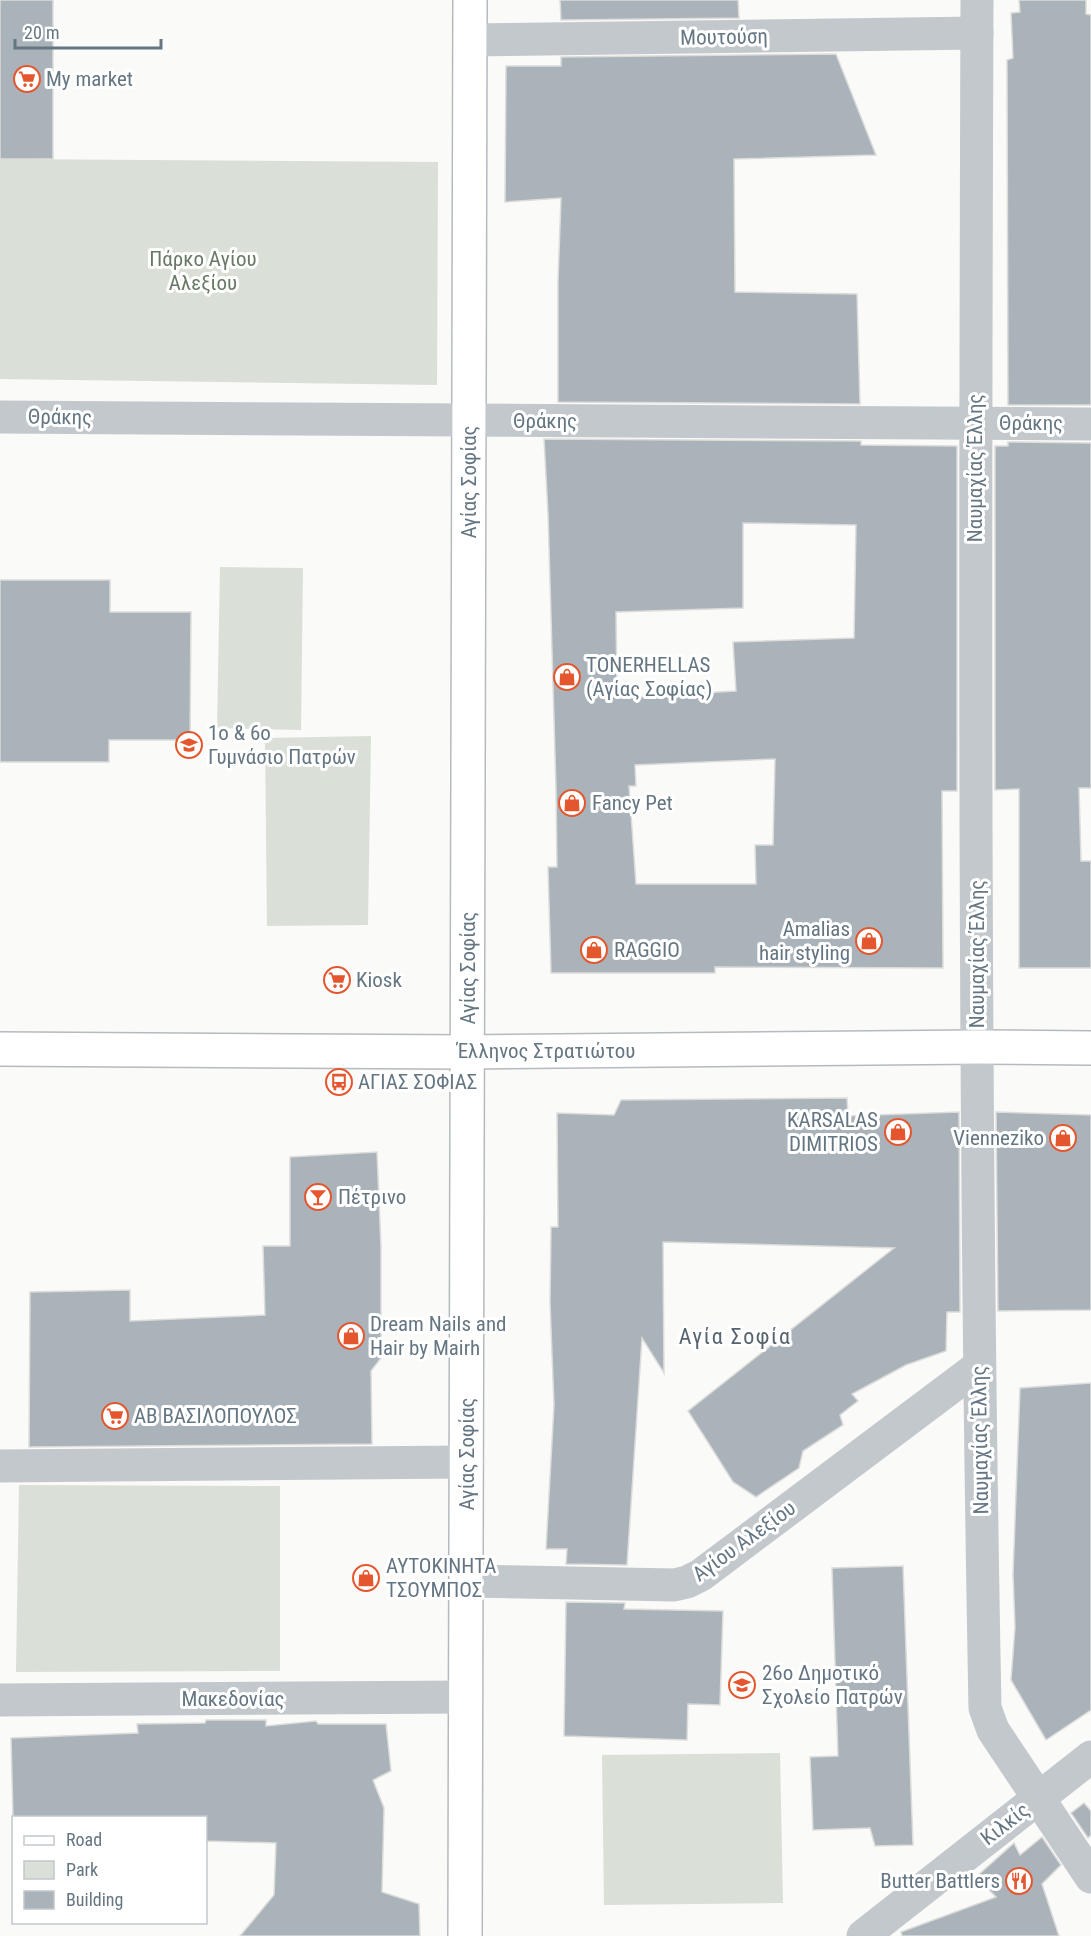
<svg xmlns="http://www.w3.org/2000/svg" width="1091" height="1936" font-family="'Roboto Condensed',sans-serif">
	<rect width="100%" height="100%" fill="#fafaf8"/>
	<g fill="#dadfd7">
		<path d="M0,159L438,162L437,385L0,379Z"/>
		<path d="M220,567L303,568L301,730L217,728Z"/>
		<path d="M371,736L368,925L267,926L265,738Z"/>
		<path d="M19,1485L280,1486V1671L16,1672Z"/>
		<path d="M780,1753L783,1903L604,1905L602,1755Z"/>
	</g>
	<g fill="#aab3b9" stroke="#dcdcda" stroke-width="1.5" fill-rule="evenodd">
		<rect x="0" y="0" width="53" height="159"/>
		<path d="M560,0H738L739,18L561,20Z"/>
		<path d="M1019,0H1086V14L1091,15V405H1008L1007,60L1013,58L1011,13L1020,12Z"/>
		<path d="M836,54L876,155L734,159L735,292L857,294L860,404L558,402V281L561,198L505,202L506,66H561V57Z"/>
		<path d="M544,439L861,441V445L957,446V791H942L943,968L715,967V973H551L548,867H557L556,788L548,513ZM743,523L856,525L854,638L733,642L736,691L617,698L616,612L743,608ZM775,759L773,845H755L756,884H636L629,786H636L635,765Z"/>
		<path d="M1008,442L1091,443V788H1079L1081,861H1091V968H1019V789L995,790V446H1008Z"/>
		<path d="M0,580H110V612H191L190,740H109V762H0Z"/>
		<path d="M847,1098L848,1116L959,1112L960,1312H947L946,1351L906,1365L852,1394L858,1401L840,1415L843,1425L803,1451L799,1468L756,1497L733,1482L688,1411L894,1248L663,1242L664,1373L642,1338L627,1565L566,1564L567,1549H546L554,1405L550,1303L551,1227H558L557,1113L614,1115L621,1100Z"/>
		<path d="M996,1112L1091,1115V1310L998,1311Z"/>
		<path d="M377,1152L381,1247V1358L371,1371L372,1444L29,1447L30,1292L130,1290V1321L265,1315L263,1246H290V1157Z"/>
		<path d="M1091,1383V1710L1046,1740L1011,1680L1015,1627L1013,1574L1020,1388Z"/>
		<path d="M903,1566L913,1845L875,1846L870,1828L813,1830L810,1757L838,1756L832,1568Z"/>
		<path d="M566,1602L625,1603L624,1609L723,1611L720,1705L688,1704L687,1740L564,1736Z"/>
		<path d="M206,1720H266V1726L316,1721L318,1724H386L391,1771L373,1780L384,1808L382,1892L419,1904L420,1936H240L274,1895L276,1843L206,1841V1818H13L11,1738L138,1733L137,1724L205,1723Z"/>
		<path d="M1084,1803L1091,1811V1835L1088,1838L1071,1813Z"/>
		<path d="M1042,1837L1061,1865L1042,1884L1059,1936H902L901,1932L996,1897L976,1877L1014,1843L1020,1855Z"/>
	</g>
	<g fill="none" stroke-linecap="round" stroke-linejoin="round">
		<defs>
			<g id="major">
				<path d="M0,1049L467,1052L978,1047L1091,1048"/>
				<path d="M465,1936L470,0"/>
			</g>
		</defs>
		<use href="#major" stroke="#b5babe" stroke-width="36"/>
		<g stroke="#c3c8cc" stroke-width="33">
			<path d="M977,0C975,569 974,1139 985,1708L993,1730L1091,1877"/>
			<path d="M470,40L977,33"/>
			<path d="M0,417L1091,424"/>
			<path d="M0,1466L467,1462"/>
			<path d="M466,1581L674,1585L687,1582L701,1575L978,1367"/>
			<path d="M0,1700L466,1697"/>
			<path d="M863,1936L1091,1757"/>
		</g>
		<use href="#major" stroke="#fff" stroke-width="33"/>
	</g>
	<defs>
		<symbol id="supermarket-ring" viewBox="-11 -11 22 22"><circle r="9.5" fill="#fff" stroke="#e4572e" stroke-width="1.5"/><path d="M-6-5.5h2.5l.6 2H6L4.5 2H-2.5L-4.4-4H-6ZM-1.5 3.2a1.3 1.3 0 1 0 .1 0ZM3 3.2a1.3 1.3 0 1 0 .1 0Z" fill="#e4572e"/></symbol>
		<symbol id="shop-ring" viewBox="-11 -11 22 22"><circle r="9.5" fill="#fff" stroke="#e4572e" stroke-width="1.5"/><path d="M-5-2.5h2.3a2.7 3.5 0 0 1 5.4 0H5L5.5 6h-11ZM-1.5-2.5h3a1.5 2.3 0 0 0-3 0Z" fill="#e4572e"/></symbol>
		<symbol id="school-ring" viewBox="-11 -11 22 22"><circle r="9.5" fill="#fff" stroke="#e4572e" stroke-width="1.5"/><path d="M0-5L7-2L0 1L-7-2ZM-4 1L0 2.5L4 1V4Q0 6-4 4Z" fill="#e4572e"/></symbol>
		<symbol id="bus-ring" viewBox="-11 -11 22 22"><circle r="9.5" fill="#fff" stroke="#e4572e" stroke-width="1.5"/><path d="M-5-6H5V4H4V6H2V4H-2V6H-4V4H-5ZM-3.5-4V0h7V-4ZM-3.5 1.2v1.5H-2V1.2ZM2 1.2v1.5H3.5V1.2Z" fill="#e4572e"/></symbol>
		<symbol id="bar-ring" viewBox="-11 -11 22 22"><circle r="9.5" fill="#fff" stroke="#e4572e" stroke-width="1.5"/><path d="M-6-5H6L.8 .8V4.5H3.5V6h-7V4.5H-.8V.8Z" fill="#e4572e"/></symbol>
		<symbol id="restaurant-ring" viewBox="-11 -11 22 22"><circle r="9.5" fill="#fff" stroke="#e4572e" stroke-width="1.5"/><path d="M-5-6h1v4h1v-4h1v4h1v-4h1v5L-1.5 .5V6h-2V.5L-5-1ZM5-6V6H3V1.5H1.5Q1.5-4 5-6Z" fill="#e4572e"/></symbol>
	</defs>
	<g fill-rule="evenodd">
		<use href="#supermarket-ring" x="12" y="64" width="30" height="30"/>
		<use href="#shop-ring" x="552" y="662" width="30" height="30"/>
		<use href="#school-ring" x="174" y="730" width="30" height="30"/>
		<use href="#shop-ring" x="557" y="788" width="30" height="30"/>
		<use href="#shop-ring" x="854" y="926" width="30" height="30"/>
		<use href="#shop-ring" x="579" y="935" width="30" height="30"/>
		<use href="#supermarket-ring" x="322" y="965" width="30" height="30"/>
		<use href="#bus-ring" x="324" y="1067" width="30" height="30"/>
		<use href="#shop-ring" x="883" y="1117" width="30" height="30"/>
		<use href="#shop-ring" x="1048" y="1123" width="30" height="30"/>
		<use href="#bar-ring" x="303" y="1182" width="30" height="30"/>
		<use href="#shop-ring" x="336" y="1321" width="30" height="30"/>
		<use href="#supermarket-ring" x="100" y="1401" width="30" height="30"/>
		<use href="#shop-ring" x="351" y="1563" width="30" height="30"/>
		<use href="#school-ring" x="727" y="1670" width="30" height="30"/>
		<use href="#restaurant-ring" x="1004" y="1866" width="30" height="30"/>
	</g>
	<g text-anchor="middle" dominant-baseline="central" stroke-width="6" stroke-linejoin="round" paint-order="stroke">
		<g font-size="21" fill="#657683" stroke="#fff">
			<text transform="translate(724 37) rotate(-1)">Μουτούση</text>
			<text transform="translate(60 417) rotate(1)">Θράκης</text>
			<text x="545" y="421">Θράκης</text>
			<text x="1031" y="423">Θράκης</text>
			<text transform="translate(975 468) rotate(-90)">Ναυμαχίας Έλλης</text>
			<text transform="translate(469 482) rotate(-90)">Αγίας Σοφίας</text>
			<text transform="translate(977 954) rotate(-90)">Ναυμαχίας Έλλης</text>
			<text transform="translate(468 968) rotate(-90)">Αγίας Σοφίας</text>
			<text x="546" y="1051">Έλληνος Στρατιώτου</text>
			<text transform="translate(980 1440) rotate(-91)">Ναυμαχίας Έλλης</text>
			<text transform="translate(467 1454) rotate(-90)">Αγίας Σοφίας</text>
			<text transform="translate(744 1541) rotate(-36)">Αγίου Αλεξίου</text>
			<text x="233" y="1699">Μακεδονίας</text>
			<text transform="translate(1005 1824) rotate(-38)">Κιλκίς</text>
		</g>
		<g font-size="21" fill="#657683" stroke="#fff" text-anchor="start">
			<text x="46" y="79">My market</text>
			<text x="586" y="665">TONERHELLAS<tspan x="586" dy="24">(Αγίας Σοφίας)</tspan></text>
			<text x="208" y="733">1ο &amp; 6ο<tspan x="208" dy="24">Γυμνάσιο Πατρών</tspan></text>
			<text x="592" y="803">Fancy Pet</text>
			<text x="850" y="929" text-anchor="end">Amalias<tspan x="850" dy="24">hair styling</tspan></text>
			<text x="614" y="950">RAGGIO</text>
			<text x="356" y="980">Kiosk</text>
			<text x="358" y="1082">ΑΓΙΑΣ ΣΟΦΙΑΣ</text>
			<text x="878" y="1120" text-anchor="end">KARSALAS<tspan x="878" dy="24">DIMITRIOS</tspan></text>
			<text x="1044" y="1138" text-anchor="end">Vienneziko</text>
			<text x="338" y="1197">Πέτρινο</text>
			<text x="370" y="1324">Dream Nails and<tspan x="370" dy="24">Hair by Mairh</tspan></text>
			<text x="134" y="1416">ΑΒ ΒΑΣΙΛΟΠΟΥΛΟΣ</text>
			<text x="386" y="1566">ΑΥΤΟΚΙΝΗΤΑ<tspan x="386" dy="24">ΤΣΟΥΜΠΟΣ</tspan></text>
			<text x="762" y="1673">26ο Δημοτικό<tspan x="762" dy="24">Σχολείο Πατρών</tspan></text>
			<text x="1000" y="1881" text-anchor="end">Butter Battlers</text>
		</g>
		<g font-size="21" fill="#687a64" stroke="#fff">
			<text x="203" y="259">Πάρκο Αγίου<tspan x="203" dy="24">Αλεξίου</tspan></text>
		</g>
		<g font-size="22" letter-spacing="1.5" fill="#57646e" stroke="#fff">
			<text x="735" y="1336">Αγία Σοφία</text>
		</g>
	</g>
	<rect x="12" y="1816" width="195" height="108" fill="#ffffff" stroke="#c1c8cd" stroke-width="1.5"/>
	<rect x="24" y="1836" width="30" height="9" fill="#ffffff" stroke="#c1c8cd" stroke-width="1.5"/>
	<text x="66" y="1846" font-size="18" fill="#657683">Road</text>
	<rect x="24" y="1861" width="30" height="18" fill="#dadfd7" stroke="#c1c8cd" stroke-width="1.5"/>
	<text x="66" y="1876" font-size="18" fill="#657683">Park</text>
	<rect x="24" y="1891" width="30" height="18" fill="#aab3b9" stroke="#c1c8cd" stroke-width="1.5"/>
	<text x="66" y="1906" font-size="18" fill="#657683">Building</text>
	<path d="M15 39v9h146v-9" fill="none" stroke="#657683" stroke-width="3"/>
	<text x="24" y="39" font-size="18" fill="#657683" stroke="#ffffff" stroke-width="4.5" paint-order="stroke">20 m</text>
</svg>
